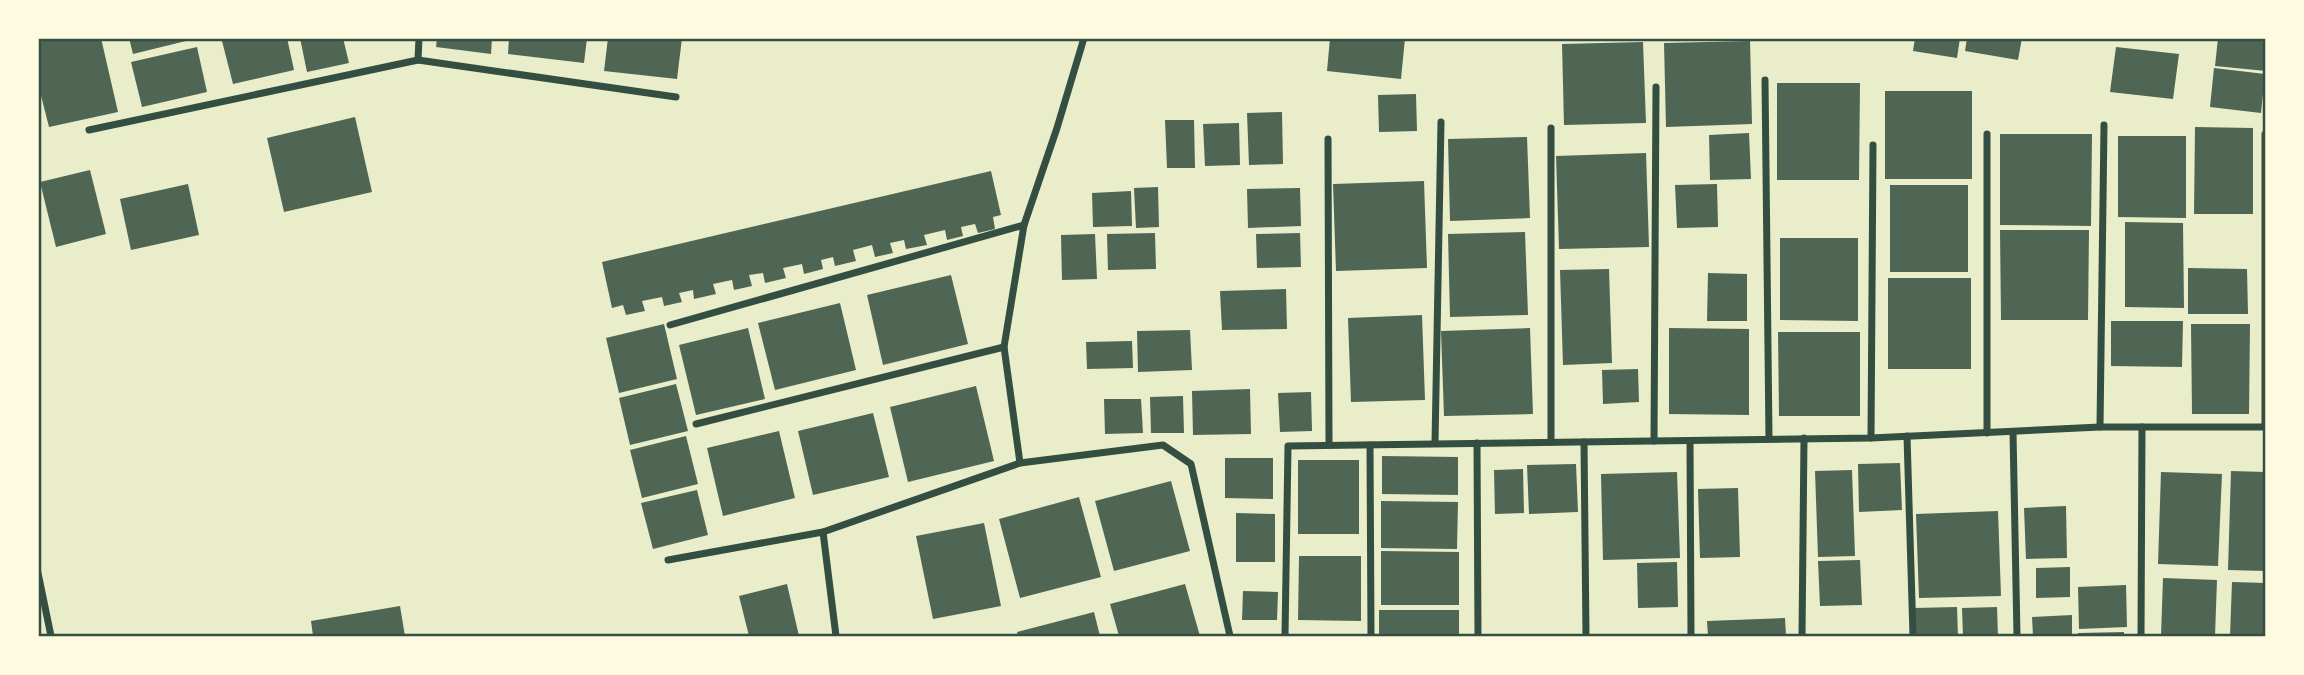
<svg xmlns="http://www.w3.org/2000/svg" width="2304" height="675" font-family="'Noto Serif',serif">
	<rect width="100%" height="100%" fill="#e9edc9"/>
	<g fill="#4f6655">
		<path d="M38,38H101L118,112L49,127L38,84Z"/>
		<path d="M129,38H194V39L133,54Z"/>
		<path d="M234,38H287L294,70L233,84L222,41Z"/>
		<path d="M300,38H343L349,63L307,72Z"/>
		<path d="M437,38H492L491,54L436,47Z"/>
		<path d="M509,38H587L584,63L508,54Z"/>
		<path d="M608,38H682L677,79L604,71Z"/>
		<path d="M1330,38H1405L1401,79L1327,71Z"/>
		<path d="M1915,38H1960L1957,58L1913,51Z"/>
		<path d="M1967,38H2022L2018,60L1965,51Z"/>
		<path d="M2218,38H2266V71L2215,66Z"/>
		<path d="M1750,41L1752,124L1666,127L1664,43Z"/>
		<path d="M1643,42L1646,123L1564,125L1562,44Z"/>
		<path d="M197,47L207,92L142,107L131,62Z"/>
		<path d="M2116,47L2179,54L2173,99L2110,92Z"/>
		<path d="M2214,68L2265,74L2261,113L2210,107Z"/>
		<path d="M1777,83H1860L1859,180H1777Z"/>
		<rect x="1885" y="91" width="87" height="88"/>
		<path d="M1416,94L1417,131L1379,132L1378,95Z"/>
		<path d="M1282,112L1283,164L1249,165L1247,113Z"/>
		<path d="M355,117L372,192L284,212L267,138Z"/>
		<path d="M1165,120H1194L1195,168H1167Z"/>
		<path d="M1239,123L1240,165L1205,166L1203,124Z"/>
		<path d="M2195,127L2253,128V214H2194Z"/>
		<path d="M1749,133L1751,179L1710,180L1709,135Z"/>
		<path d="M2000,134H2092L2091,226L2000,225Z"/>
		<path d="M2118,136H2186V218L2118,217Z"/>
		<path d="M1527,137L1530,218L1450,221L1448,139Z"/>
		<path d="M1646,153L1649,247L1559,249L1556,156Z"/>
		<path d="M90,170L106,234L56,247L40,182Z"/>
		<path d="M991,171L1001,215L993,217L995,229L978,233L975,224L961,227L963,236L947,240L945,230L924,235L927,245L906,249L904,240L890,243L893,253L875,257L872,245L853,250L856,261L835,266L833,257L821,260L823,269L804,274L802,264L783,268L786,278L765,283L763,273L749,275L752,286L734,290L732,280L713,284L716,294L694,299L693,290L679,293L682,302L664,306L662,297L642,301L645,311L626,315L623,305L612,308L602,262Z"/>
		<path d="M1424,181L1427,268L1336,271L1333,184Z"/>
		<path d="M188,184L199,235L131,250L120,199Z"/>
		<path d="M1717,184L1718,227L1677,228L1675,185Z"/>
		<rect x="1890" y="185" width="78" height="87"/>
		<path d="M1158,187L1159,227L1136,228L1134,188Z"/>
		<path d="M1300,188L1301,226L1248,228L1247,189Z"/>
		<path d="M1131,191L1132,226L1093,227L1092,193Z"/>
		<path d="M2125,222L2183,223L2184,308L2125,307Z"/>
		<path d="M2000,230H2089L2088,320H2001Z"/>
		<path d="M1525,232L1528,315L1450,317L1448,234Z"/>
		<path d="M1155,233L1156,269L1108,270L1107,234Z"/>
		<path d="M1300,233L1301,267L1257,268L1256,234Z"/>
		<path d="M1095,234L1097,279L1062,280L1061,235Z"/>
		<path d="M1780,238H1858V321L1780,320Z"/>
		<path d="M2188,268L2247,269L2248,314H2188Z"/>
		<path d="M1609,269L1612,363L1563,365L1560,270Z"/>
		<path d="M1708,273L1747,274V321H1707Z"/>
		<path d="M951,275L968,344L883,365L867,295Z"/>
		<rect x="1888" y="278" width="83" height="91"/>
		<path d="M1286,289L1287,329L1222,330L1220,291Z"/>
		<path d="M840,303L856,370L775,390L758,323Z"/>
		<path d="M1422,315L1425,400L1351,402L1348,318Z"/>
		<path d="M2111,321H2183L2182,367L2111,366Z"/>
		<path d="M664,324L677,379L619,393L606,338Z"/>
		<path d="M2191,324H2250L2249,414H2192Z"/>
		<path d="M748,328L765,399L696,415L679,345Z"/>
		<path d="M1530,328L1533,414L1444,416L1441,331Z"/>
		<path d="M1669,328L1749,329V415L1669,414Z"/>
		<path d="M1190,330L1192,370L1138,372L1137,331Z"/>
		<path d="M1778,332H1860V416H1779Z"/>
		<path d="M1132,341L1133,368L1087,369L1086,342Z"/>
		<path d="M1638,369L1639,402L1603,404L1602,370Z"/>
		<path d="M676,384L688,431L630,445L619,398Z"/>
		<path d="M976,386L994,461L908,482L890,407Z"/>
		<path d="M1250,389L1251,434L1193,435L1192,391Z"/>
		<path d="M1311,392L1312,431L1280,432L1278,393Z"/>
		<path d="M1183,396L1184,433H1151L1150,397Z"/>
		<path d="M1104,399H1141L1143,433L1105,434Z"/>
		<path d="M873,413L889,477L813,495L798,431Z"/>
		<path d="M779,431L795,498L723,516L707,448Z"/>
		<path d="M686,436L698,484L642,498L630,450Z"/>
		<path d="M1382,456L1458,457V495L1382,494Z"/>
		<path d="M1225,458H1273V499L1225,498Z"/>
		<rect x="1298" y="460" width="61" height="74"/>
		<path d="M1900,463L1902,510L1859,512L1858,464Z"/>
		<path d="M1576,464L1578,512L1529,514L1527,465Z"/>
		<path d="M1523,469L1524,513L1495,514L1494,470Z"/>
		<path d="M1852,470L1855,556L1818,557L1815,471Z"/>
		<path d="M2231,471L2266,472V571L2228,570Z"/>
		<path d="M1677,472L1680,558L1603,560L1601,474Z"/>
		<path d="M2161,472L2222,474L2218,566L2158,564Z"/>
		<path d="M1171,481L1190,551L1114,571L1095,501Z"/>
		<path d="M1738,488L1740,557L1700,558L1698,489Z"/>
		<path d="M697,490L708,535L653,549L641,503Z"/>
		<path d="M1079,497L1101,577L1020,598L999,519Z"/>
		<path d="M1381,501L1458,502L1457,549L1381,548Z"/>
		<path d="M2066,506L2067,558L2026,559L2024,508Z"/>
		<path d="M1998,511L2001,596L1919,598L1916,514Z"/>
		<path d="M1236,513L1275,514V562H1236Z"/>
		<path d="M984,523L1001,606L933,619L916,536Z"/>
		<path d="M1381,551L1459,552V605H1381Z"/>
		<path d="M1299,556H1361V621L1298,620Z"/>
		<path d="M1860,560L1862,605L1820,606L1818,561Z"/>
		<path d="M1677,562L1678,607L1638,608L1637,563Z"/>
		<path d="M2070,567V597L2036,598V568Z"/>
		<path d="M2163,578L2217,580L2215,636H2161Z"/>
		<path d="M2232,582L2266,583V636H2230Z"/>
		<path d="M787,584L799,636H749L739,596Z"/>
		<path d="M1185,584L1200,636H1119L1110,604Z"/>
		<path d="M2126,585L2127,627L2079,629L2078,587Z"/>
		<path d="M1243,591L1278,592L1277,620H1242Z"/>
		<path d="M400,606L405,636H313L311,621Z"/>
		<path d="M1957,607L1958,636H1915L1914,608Z"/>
		<path d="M1997,607L1998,636H1963L1962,608Z"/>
		<rect x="1379" y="610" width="80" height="26"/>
		<path d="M1094,612L1100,636H1018L1017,632Z"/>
		<path d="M2072,615V636H2033L2032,617Z"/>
		<path d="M1785,618L1786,636H1708L1707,621Z"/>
		<path d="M2124,632V636H2078V633Z"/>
	</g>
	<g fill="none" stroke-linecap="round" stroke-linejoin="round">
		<g stroke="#344e41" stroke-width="7">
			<path d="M418,60L419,38"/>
			<path d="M1765,80L1769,438"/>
			<path d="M89,130L418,60L676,97"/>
			<path d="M1987,134V433"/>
			<path d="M2265,134V427"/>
			<path d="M1328,139L1329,445"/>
			<path d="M670,325L1024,225"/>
			<path d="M696,424L1004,347"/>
			<path d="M2100,427L2104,125"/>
			<path d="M2013,432L2017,636"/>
			<path d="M1907,436L1913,636"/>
			<path d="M1871,438L1873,145"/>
			<path d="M1654,441L1656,87"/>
			<path d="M1690,441L1691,636"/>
			<path d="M1551,442V128"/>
			<path d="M1584,442L1586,636"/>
			<path d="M1435,443L1441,122"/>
			<path d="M1477,443L1478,636"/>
			<path d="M1370,445L1371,636"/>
			<path d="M1020,463L1004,347L1024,225L1057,128L1084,38"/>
			<path d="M668,560L823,532"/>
			<path d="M38,573L51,636"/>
			<path d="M836,636L823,532L1020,463L1163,445L1191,464L1230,636"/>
			<path d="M1285,636L1288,446L1871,438L2100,427H2266"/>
			<path d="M1802,636L1804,438"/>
			<path d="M2141,636L2142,427"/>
		</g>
	</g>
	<rect width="2304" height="675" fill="none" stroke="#fefae0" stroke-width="80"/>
	<rect x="40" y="40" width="2224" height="595" fill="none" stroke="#344e41" stroke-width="2.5"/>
</svg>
